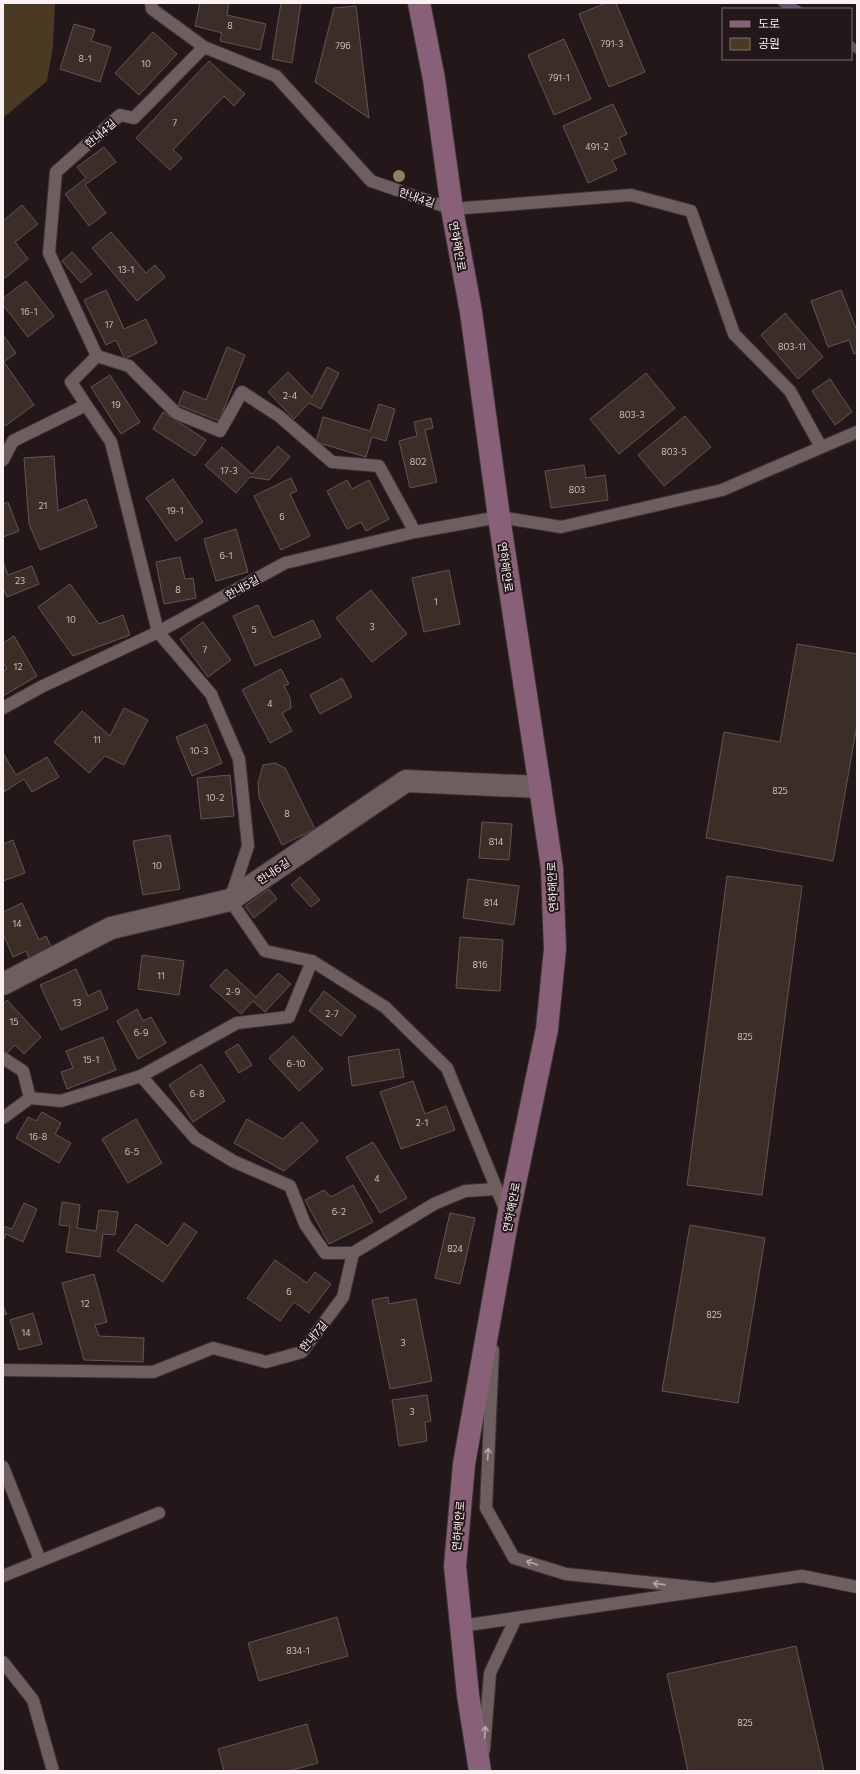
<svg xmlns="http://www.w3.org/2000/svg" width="860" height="1774" font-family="Commissioner,'Noto Sans KR',sans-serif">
	<rect width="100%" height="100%" fill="#241719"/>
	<path fill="#4a3a24" d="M3,3H55L53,47L47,81L3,118Z"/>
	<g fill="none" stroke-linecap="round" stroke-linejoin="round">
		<g stroke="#5d5370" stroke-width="8">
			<path d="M782,3L797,9"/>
			<path d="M851,45L857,50"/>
		</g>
	</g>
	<g fill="#3b2e29" stroke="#645550">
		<path d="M200,3H229L227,15L266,24L260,50L220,41L222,33L195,26Z"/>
		<path d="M281,3H301L292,63L272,59Z"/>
		<path d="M606,3H616L645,72L609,87L579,14Z"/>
		<path d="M356,6L369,118L315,82L334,8Z"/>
		<path d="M74,24L95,30L91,41L111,47L100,82L60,69Z"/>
		<path d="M153,32L177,54L139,95L115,73Z"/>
		<path d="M564,39L591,99L554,115L528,55Z"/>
		<path d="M209,61L245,94L234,106L224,96L173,150L182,158L170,170L136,138Z"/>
		<path d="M613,104L627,134L619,138L626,154L612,160L617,170L588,183L563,126Z"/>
		<path d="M104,147L116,162L85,185L106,213L89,226L65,194L86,178L77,167Z"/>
		<path d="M22,205L38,224L15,242L28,259L5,278L3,275V221Z"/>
		<path d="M111,232L146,273L155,265L165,277L137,301L92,248Z"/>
		<path d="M72,252L92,274L81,283L62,261Z"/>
		<path d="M26,281L54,316L28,337L3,305V298Z"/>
		<path d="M106,290L124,329L146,319L157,343L125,359L116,340L106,345L84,300Z"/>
		<path d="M841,290L857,331V353L854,354L849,340L828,347L811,301Z"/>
		<path d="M785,313L823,357L798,379L761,335Z"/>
		<path d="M3,335L16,353L4,362L34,405L5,426L3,424Z"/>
		<path d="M227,347L245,355L219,421L178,405L184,391L206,400Z"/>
		<path d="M327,367L339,373L321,409L309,403L294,419L268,392L288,372L312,397Z"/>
		<path d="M646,373L675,408L619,454L590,419Z"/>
		<path d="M110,375L140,422L121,434L91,387Z"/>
		<path d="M830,379L852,412L835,425L812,391Z"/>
		<path d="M379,404L395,409L386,441L372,437L366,457L316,442L323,417L370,431Z"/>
		<path d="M163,412L206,440L195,456L153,429Z"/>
		<path d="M685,416L711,447L664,486L638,455Z"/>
		<path d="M431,418L433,428L425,430L437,482L410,488L399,441L417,436L414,422Z"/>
		<path d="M278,446L290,457L269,480L250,477L236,493L205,465L222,447L252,474Z"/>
		<path d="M54,456L58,511L86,499L97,527L40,550L29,524L24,458Z"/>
		<path d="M584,465L586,478L605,475L608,500L551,508L545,471Z"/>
		<path d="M291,478L297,491L290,494L310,536L281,550L254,496Z"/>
		<path d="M173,479L203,522L176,541L146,498Z"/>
		<path d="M347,480L352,489L369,480L389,519L366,531L361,522L347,529L327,491Z"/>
		<path d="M8,502L19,531L3,537V504Z"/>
		<path d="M236,529L248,572L216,581L204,539Z"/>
		<path d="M180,557L185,579L193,578L196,598L164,604L156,562Z"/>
		<path d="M3,561L8,575L32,566L39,584L7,597L3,588Z"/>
		<path d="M449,570L460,624L424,632L412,578Z"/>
		<path d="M70,584L99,624L123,615L130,635L73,656L38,607Z"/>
		<path d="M371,590L407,634L372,662L336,618Z"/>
		<path d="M258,605L273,638L313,620L321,637L255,666L233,616Z"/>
		<path d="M203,622L231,660L208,677L180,639Z"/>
		<path d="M14,636L37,676L3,696V671L7,669L3,662V643Z"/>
		<path d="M797,644L857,654V725L833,861L706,838L724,732L780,742Z"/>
		<path d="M281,669L289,684L284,686L290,698L291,708L282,713L292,731L270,743L242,690Z"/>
		<path d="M342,678L352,697L320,714L310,695Z"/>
		<path d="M124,708L148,720L124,765L105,756L89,773L54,742L82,711L110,736Z"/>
		<path d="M206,724L222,763L192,776L176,737Z"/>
		<path d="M3,753L16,775L47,757L59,777L32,792L24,779L4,792Z"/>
		<path d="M275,763L285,768L315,829L282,845L259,797L258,783L263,765Z"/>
		<path d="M230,775L234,816L201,819L197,778Z"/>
		<path d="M482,822L512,824L509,860L479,858Z"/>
		<path d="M170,835L180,889L143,895L133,841Z"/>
		<path d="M13,840L25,873L3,881V844Z"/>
		<path d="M727,876L802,886L762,1195L687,1185Z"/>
		<path d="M300,877L320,900L311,907L291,885Z"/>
		<path d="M468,879L519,886L514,925L463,918Z"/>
		<path d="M269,889L277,899L254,918L245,906Z"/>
		<path d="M22,903L39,940L46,936L52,949L30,960L26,951L13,957L3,934V912Z"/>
		<path d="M460,937L503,940L500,991L456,988Z"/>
		<path d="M142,955L184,961L179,995L138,989Z"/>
		<path d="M76,969L88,996L100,990L108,1009L61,1030L40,985Z"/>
		<path d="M226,969L256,997L278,973L291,984L265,1012L253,1001L241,1014L210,986Z"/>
		<path d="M324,991L356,1016L341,1036L309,1011Z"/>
		<path d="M7,1000L41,1037L24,1054L15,1045L6,1054L3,1051V1004Z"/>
		<path d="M137,1009L143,1021L151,1017L166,1043L138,1059L117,1021Z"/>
		<path d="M293,1036L323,1069L299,1091L269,1058Z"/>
		<path d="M103,1037L116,1070L67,1089L61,1072L73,1068L66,1051Z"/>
		<path d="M238,1044L252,1065L239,1073L225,1052Z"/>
		<path d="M399,1049L404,1077L352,1086L348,1057Z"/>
		<path d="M201,1064L225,1101L193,1122L169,1085Z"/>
		<path d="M413,1081L425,1114L446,1106L455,1130L401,1149L380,1092Z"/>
		<path d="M42,1112L61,1123L55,1134L71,1143L59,1163L16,1138L28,1117L36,1121Z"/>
		<path d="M136,1119L162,1163L128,1183L102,1139Z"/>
		<path d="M247,1119L283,1139L302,1122L318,1141L284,1171L234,1143Z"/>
		<path d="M373,1142L407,1198L380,1213L346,1157Z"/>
		<path d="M353,1185L373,1222L329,1244L305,1200L324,1190L331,1197Z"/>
		<path d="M62,1202L80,1205L77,1228L96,1231L99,1210L118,1212L115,1235L103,1234L100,1257L66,1252L70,1226L59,1225Z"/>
		<path d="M24,1203L37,1209L23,1242L6,1234L3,1241V1226L12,1229Z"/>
		<path d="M450,1213L475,1218L460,1284L435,1278Z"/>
		<path d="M184,1223L197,1232L163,1282L117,1251L136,1224L168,1246Z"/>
		<path d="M690,1225L765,1238L738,1403L662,1391Z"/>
		<path d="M275,1260L307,1283L315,1272L331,1284L309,1313L294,1302L280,1321L247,1298Z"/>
		<path d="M94,1274L107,1322L95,1325L99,1336L144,1338L143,1362L84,1360L62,1283Z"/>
		<path d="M388,1297L389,1304L416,1299L432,1381L390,1389L372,1300Z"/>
		<path d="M3,1306L7,1314L3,1315Z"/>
		<path d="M33,1313L42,1344L19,1350L10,1320Z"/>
		<path d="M427,1395L431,1421L425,1422L427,1441L399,1446L392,1400Z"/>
		<path d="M337,1617L348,1656L259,1681L248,1643Z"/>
		<path d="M796,1646L824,1771H688L667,1674Z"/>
		<path d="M307,1724L318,1763L289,1771H224L218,1749Z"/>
	</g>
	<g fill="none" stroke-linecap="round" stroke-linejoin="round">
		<defs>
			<g id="lane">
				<path d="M151,3L152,9L204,47"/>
				<path d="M97,356L129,366L176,413L220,431L242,392L279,416L332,462L379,466L415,532"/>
				<path d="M86,405L111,442L158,632L211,694L239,759L248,846L230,900L265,951L312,961L385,1007L447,1068L507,1214"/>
				<path d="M3,460L13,441L86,405L71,382L97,356L49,253L56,172L120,115L134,118L204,47L276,76L371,181L452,209L631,195L691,211L734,334L790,391L821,447"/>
				<path d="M3,708L41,687L158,632L285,563L415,532L499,517L561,527L722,490L857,432"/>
				<path d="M3,1058L23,1071L30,1098L3,1118"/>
				<path d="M141,1076L195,1138L233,1161L290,1186L305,1224L325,1253H353"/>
				<path d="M30,1098L61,1101L141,1076L237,1023L289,1017L312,961"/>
				<path d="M493,1350L486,1508L514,1558L566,1574L712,1589"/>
				<path d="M3,1370L153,1372L213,1348L266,1362L302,1352L343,1297L353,1253L434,1204L465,1191L496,1189"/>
				<path d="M3,1467L40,1560"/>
				<path d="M3,1576L159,1513"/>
				<path d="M461,1626L802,1576L857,1587"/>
				<path d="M3,1662L33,1700L53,1771"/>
				<path d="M484,1750L490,1673L516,1618"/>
			</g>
			<path id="street" d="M3,984L111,928L230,900L406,781L540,787"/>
			<path id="secondary" d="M419,3L434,79L452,209L471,312L499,517L540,787L552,868L555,949L547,1029L508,1217L464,1464L455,1566L468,1695L480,1771"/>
		</defs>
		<use href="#lane" stroke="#3c3335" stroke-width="14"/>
		<use href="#street" stroke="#3c3335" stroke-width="24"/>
		<use href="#secondary" stroke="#3c3335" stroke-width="24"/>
		<use href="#lane" stroke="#6e5e60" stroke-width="12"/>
		<use href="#street" stroke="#6e5e60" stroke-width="22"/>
		<use href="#secondary" stroke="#886179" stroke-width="22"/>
	</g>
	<circle fill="#977d62" cx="399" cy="176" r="6"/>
	<defs><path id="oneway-shaft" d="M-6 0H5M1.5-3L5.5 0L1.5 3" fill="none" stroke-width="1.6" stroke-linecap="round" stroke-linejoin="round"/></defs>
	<g stroke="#b4a8aa">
		<use href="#oneway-shaft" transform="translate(488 1454) rotate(-87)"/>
		<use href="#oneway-shaft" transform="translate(532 1563) rotate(-162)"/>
		<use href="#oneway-shaft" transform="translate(659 1584) rotate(-174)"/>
		<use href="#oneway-shaft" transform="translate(485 1732) rotate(-86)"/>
	</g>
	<g text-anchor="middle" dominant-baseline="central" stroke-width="4" stroke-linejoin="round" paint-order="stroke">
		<g font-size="9" fill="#cbc0c0">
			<text x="230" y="25">8</text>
			<text x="612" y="43">791-3</text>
			<text x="343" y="45">796</text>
			<text x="85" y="58">8-1</text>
			<text x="146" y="63">10</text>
			<text x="559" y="77">791-1</text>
			<text x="175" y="122">7</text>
			<text x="597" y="146">491-2</text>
			<text x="126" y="269">13-1</text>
			<text x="29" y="311">16-1</text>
			<text x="109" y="324">17</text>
			<text x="792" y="346">803-11</text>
			<text x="290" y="395">2-4</text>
			<text x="116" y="404">19</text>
			<text x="632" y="414">803-3</text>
			<text x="674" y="451">803-5</text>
			<text x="418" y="461">802</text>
			<text x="229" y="470">17-3</text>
			<text x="577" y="489">803</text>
			<text x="43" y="505">21</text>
			<text x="175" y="510">19-1</text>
			<text x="282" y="516">6</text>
			<text x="226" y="555">6-1</text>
			<text x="20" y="580">23</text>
			<text x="178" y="589">8</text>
			<text x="436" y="601">1</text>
			<text x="71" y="619">10</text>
			<text x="372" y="626">3</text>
			<text x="254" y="629">5</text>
			<text x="205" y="649">7</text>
			<text x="18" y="666">12</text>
			<text x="270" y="703">4</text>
			<text x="97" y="739">11</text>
			<text x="199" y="750">10-3</text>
			<text x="780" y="790">825</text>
			<text x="215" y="797">10-2</text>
			<text x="287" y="813">8</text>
			<text x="496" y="841">814</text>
			<text x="157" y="865">10</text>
			<text x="491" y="902">814</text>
			<text x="17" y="923">14</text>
			<text x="480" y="964">816</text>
			<text x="161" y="975">11</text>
			<text x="233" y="991">2-9</text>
			<text x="77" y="1002">13</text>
			<text x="332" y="1013">2-7</text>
			<text x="14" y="1021">15</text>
			<text x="141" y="1032">6-9</text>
			<text x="745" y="1036">825</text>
			<text x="91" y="1059">15-1</text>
			<text x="296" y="1063">6-10</text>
			<text x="197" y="1093">6-8</text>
			<text x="422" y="1122">2-1</text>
			<text x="38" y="1136">16-8</text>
			<text x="132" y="1151">6-5</text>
			<text x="377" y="1178">4</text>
			<text x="339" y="1211">6-2</text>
			<text x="455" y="1248">824</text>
			<text x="289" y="1291">6</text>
			<text x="85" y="1303">12</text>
			<text x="714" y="1314">825</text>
			<text x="26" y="1332">14</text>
			<text x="403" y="1342">3</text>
			<text x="412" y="1411">3</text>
			<text x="298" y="1650">834-1</text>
			<text x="745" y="1722">825</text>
		</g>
		<g font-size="11" fill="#fbf1f3" stroke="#241719">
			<text transform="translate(100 133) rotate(-41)">한내4길</text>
			<text transform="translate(417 197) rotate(19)">한내4길</text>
			<text transform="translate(458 246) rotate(80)">연하해안로</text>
			<text transform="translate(506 567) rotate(82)">연하해안로</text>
			<text transform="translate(242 587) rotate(-29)">한내5길</text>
			<text transform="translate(273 871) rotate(-34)">한내6길</text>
			<text transform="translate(552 887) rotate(-93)">연하해안로</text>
			<text transform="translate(511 1207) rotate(-79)">연하해안로</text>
			<text transform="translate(313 1336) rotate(-50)">한내7길</text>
			<text transform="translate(458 1526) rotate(-85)">연하해안로</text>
		</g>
	</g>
	<rect width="860" height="1774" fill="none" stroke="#fbf1f3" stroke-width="8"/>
	<rect x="722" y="8" width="130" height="52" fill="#241719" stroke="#7a6e70"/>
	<rect x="730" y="21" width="20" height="6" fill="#886179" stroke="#7a6e70"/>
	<text x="758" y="28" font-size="12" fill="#fbf1f3">도로</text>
	<rect x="730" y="38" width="20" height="12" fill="#4a3a24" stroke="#7a6e70"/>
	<text x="758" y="48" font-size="12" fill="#fbf1f3">공원</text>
</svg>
